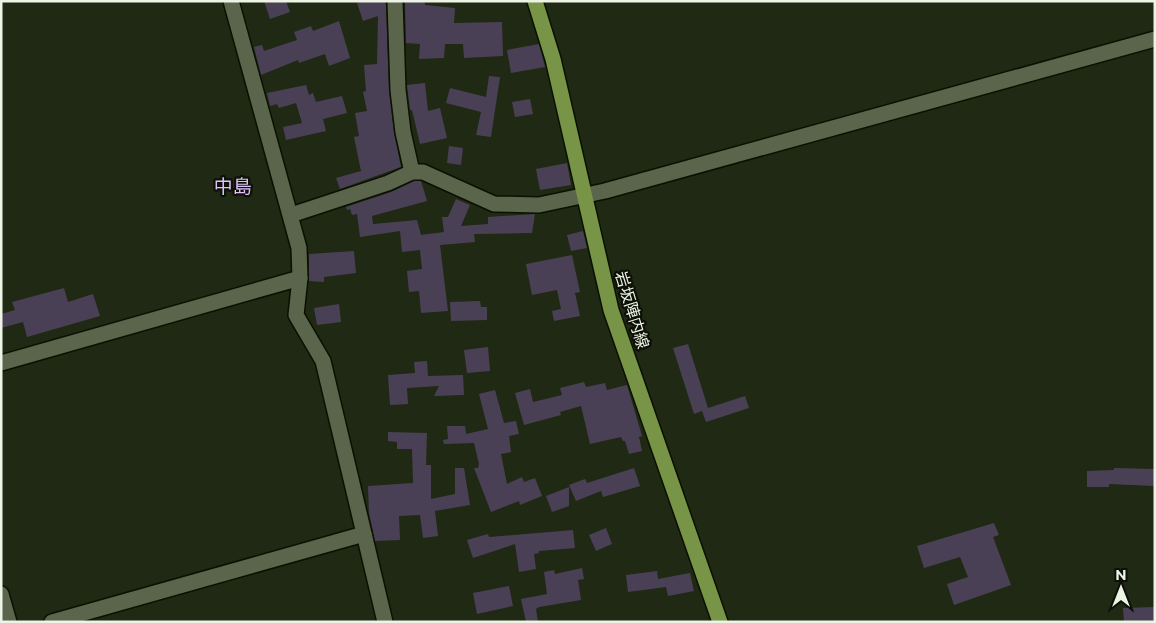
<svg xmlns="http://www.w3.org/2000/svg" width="1156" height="623" font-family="Montserrat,'Noto Sans JP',sans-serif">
	<rect width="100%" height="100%" fill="#202913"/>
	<g fill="#4a4056">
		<path d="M264,1H286L290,12L270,19Z"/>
		<path d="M364,1H385L386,5L389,91L394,133L401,167L340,189L336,178L361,171L354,137L359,136L355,113L367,111L363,92L366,91L364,65L377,64L378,16L363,21L357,3Z"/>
		<path d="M405,1H425V5L455,8L454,23L502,22L503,56L464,58L463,44H445L444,58L419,59L420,44L406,43Z"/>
		<path d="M339,21L350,58L329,66L325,54L299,63L298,60L261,75L254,47L262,45L264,51L297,40L294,32L311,26L313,31Z"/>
		<path d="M539,44L545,67L511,73L507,50Z"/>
		<path d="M489,76L500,77L491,137L476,135L481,112L446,103L450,88L486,97Z"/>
		<path d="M425,83L428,111L440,108L447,138L420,144L412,110H410L407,85Z"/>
		<path d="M306,85L309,95L313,93L316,102L342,96L347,113L323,119L326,131L286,140L283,127L302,123L296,103L279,108L277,104L270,106L267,93Z"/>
		<path d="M530,99L533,114L515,117L512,102Z"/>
		<path d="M449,146L463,148L461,165L447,163Z"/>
		<path d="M567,163L571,185L540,190L536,169Z"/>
		<path d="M414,181H421L427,201L372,216L373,224L417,220L421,235L444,232L442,217H448L456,199L470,205L461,226L488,224V217L535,214L532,233L474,234L475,242L440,245L448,311L421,313L419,291L409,292L407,271L422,269L420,250L402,252L400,231L360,237L357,214L352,215L350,209L347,210L346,207L391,192Z"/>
		<path d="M583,231L587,248L571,251L567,235Z"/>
		<path d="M354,251L356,273L324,277V282L309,281V254Z"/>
		<path d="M572,255L580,292L575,293L580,316L554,321L552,311L561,309L557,290L532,295L526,264Z"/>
		<path d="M64,288L68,302L93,294L100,316L27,337L23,322L1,328V314L15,310L12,302Z"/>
		<path d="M480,301L481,307H487V320L451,321L450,302Z"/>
		<path d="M339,304L341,322L317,325L314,308Z"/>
		<path d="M688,344L708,408L745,396L749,408L706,422L702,411L694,414L673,348Z"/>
		<path d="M488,347L490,371L467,373L464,350Z"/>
		<path d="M427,361L428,376L463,375L464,395L434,396L439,386L407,388L408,404L390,405L388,375L415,373L414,362Z"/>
		<path d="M584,382L586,387L605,383L607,390L627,385L642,436L639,437L642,451L629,454L625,441H623L621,437L590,444L581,406L560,412L561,415L524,425L515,393L530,389L533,402L562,395L560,388Z"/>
		<path d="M495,390L504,423L516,421L519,434L509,436L511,452L501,454L507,484L522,477L524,482L535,478L542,496L520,505L519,501L491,512L474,468H478L479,464L474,443L444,444L443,440L448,439L447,426H465L466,434L488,429L479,394Z"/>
		<path d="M388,432L427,433L426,465H431V499L455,494V468H464L470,505L435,511L438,536L423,538L420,515L399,516L400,540L375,541L369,513L368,486L413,483L412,449H397V442L388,441Z"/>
		<path d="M634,468L640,486L603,497L601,491L576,501L569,485L585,479L587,483Z"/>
		<path d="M1114,468L1155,469V486L1109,484V487H1087V471L1114,470Z"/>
		<path d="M569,487V506L552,512L546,496Z"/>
		<path d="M994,523L999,535L993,537L1011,585L954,605L947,584L968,577L960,557L924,568L917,546Z"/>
		<path d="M606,528L612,544L596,551L589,535Z"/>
		<path d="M573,530L575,548L539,551V553L534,554L536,569L519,572L515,544L473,558L467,540L488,534L489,537Z"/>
		<path d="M582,568L584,579L578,580L581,600L539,607L536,609L538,622H526L521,599L547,594L544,572L554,570L555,574Z"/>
		<path d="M657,571L658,579L690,573L694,591L668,596L666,587L628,592L626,575Z"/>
		<path d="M509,586L513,606L477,614L473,593Z"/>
		<path d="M1155,607V622H1124L1123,608Z"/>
	</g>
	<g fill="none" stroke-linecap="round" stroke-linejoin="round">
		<defs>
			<g id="minor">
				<path d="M231,1L299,248L300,278L296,315L323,361L385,622"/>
				<path d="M395,1L398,90L403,132L412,172"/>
				<path d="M291,215L388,183L412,172H423L494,204L539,205L605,191L1155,39"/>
				<path d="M1,363L300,278"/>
				<path d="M1,594L9,622"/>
				<path d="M52,622L364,534"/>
			</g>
			<path id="major" d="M535,1L553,59L611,310L720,622"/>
		</defs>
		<use href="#minor" stroke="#0a1101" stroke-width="18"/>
		<use href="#major" stroke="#0a1101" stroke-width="18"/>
		<use href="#minor" stroke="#5a654c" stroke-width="15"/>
		<use href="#major" stroke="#779447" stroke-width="15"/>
	</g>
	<g text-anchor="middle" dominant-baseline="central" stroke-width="4.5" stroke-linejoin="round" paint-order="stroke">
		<g font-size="16" fill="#edf3e5" stroke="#0c1007">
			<text transform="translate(632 310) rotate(73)">岩坂陣内線</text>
		</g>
		<g font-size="19" fill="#ddc3fa" stroke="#0c1007">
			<text x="233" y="186">中島</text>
		</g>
	</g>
	<rect width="1156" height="623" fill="none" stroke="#edf3e5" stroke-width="5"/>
	<g transform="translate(1121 588)" stroke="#0c1007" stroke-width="4" paint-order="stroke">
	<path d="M0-4L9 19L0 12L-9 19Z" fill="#edf3e5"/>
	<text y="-8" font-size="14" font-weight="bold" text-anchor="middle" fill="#edf3e5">N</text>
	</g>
</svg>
